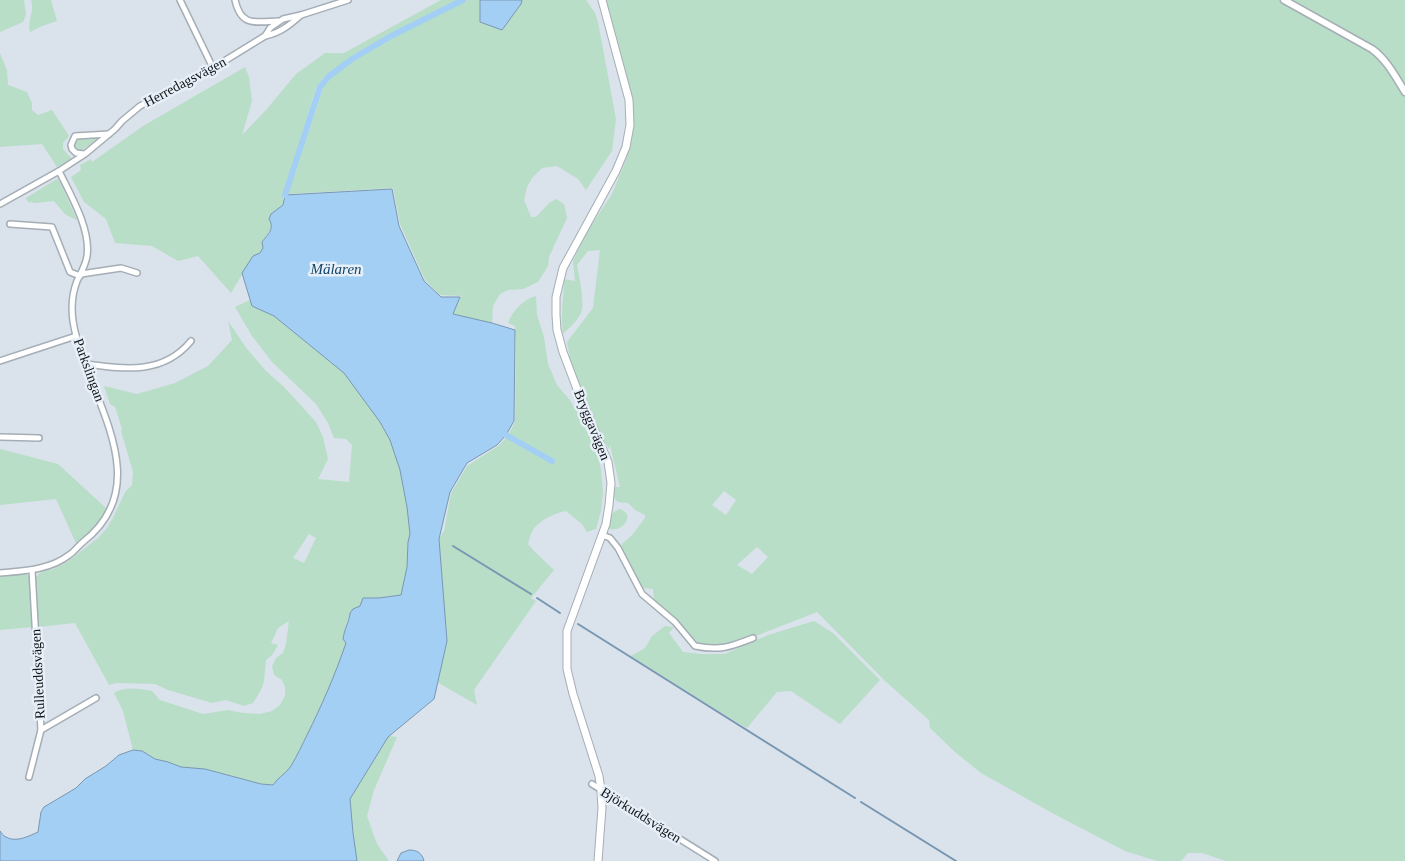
<svg xmlns="http://www.w3.org/2000/svg" width="1405" height="861" font-family="'Times New Roman',serif">
	<rect width="100%" height="100%" fill="#dae2eb"/>
	<g fill="#b8dec7" fill-rule="evenodd">
		<path d="M0,0H24L26,14L23,22L0,32Z"/>
		<path d="M31,0H51L57,21L42,26L30,32C27,21 35,11 31,0Z"/>
		<path d="M441,0H458L399,29L353,55L322,79L316,88L283,194V205L271,214C273,229 270,231 262,242L263,248L260,253L253,256L231,293L198,256L178,261L152,246L115,243L106,219L84,202L71,177L81,170L80,165L91,159L92,162L143,126L245,67L249,77L252,101L242,135L266,110L296,74L325,53H344Z"/>
		<path d="M467,0H480V22L502,30L521,4L522,0H586L595,13L598,22L616,119L612,151L586,190L578,179L557,166L542,168L532,178L527,187L524,200L531,217H536L549,203L556,199L564,204L567,218L549,257L548,266L538,282L523,289L508,290L500,294L493,306L492,323L452,314L460,297L462,296L440,295L425,280L400,224L393,188L288,194L325,82L357,58L400,34L451,9Z"/>
		<path d="M606,0H1405V861H1226L1202,853H1188L1181,861H1157L1125,851L1054,814L981,773L955,752L930,728L929,720L885,681L817,612L743,641L717,648L696,644L654,602L653,589L642,588L622,548V544L632,535L645,518V515L635,510L628,503L618,502L615,499L614,496L615,487H620L610,445L609,449L599,434L573,375L567,342L593,308L600,250L588,251L577,265C579,276 584,299 582,309C580,319 570,327 563,334C560,315 564,298 564,279L575,281L573,261L586,233L612,194L626,160L632,137L634,106ZM724,491L736,500L726,515L712,505ZM757,547L768,557L752,574L737,565Z"/>
		<path d="M0,53L7,70L8,85L27,92L32,103V110L38,115L52,110L69,136L63,143V149L71,158L72,159L57,167L42,144L0,147Z"/>
		<path d="M96,137L99,138L98,139L82,150H78L74,146L75,142L78,139Z"/>
		<path d="M57,179L60,182L77,220L66,215L54,201L36,203L28,202L26,198Z"/>
		<path d="M536,296L537,315L544,337L548,364L557,385L569,399L580,417L598,455L601,470L603,492L601,511L596,529L587,532L582,524L566,511C555,513 537,521 532,532C530,535 529,540 528,544L534,551L554,570L531,598L536,601L474,690L477,705L437,682L447,641L439,539L444,531L451,493L467,466L498,446L507,437L515,422L516,341L515,326L508,323C512,312 523,299 536,296Z"/>
		<path d="M250,300L252,306L274,316L344,373L380,422L390,440L400,470L407,507L410,535L408,542L407,567L401,595L379,598H363L360,606L353,609L347,621L343,638L347,643C334,677 320,710 303,742C299,750 296,758 291,766C286,774 278,777 273,785L261,784L205,769L181,767L168,762L155,759L142,751L133,750L123,711L114,693C125,686 140,689 152,691L160,700L203,714L228,710L243,713L260,714L272,711L280,705L285,696V687L282,680L274,675L272,666L276,658L283,653L286,644L289,621L278,628L271,643L278,645L272,655L266,660L264,681L261,690L253,703L244,706L226,700L212,703L168,690L155,684L117,683L109,685L75,623L38,627L35,578L41,572L53,569L67,562L98,538L107,528L113,518L125,492L132,485L133,472L121,431L122,429L115,407L110,404L104,386L137,394L175,383L208,366L232,340L228,321L247,349L266,371L284,387L316,422L323,437L328,459L318,479L349,482L352,445L346,439L334,438L328,423L316,404L272,362L252,336L235,307ZM309,534L316,538L304,563L293,558Z"/>
		<path d="M0,449L58,464L108,510L102,519L78,545L75,541L56,499L0,505Z"/>
		<path d="M621,509L627,514C630,524 616,533 608,528C610,519 610,511 621,509Z"/>
		<path d="M21,572L29,576L33,627L0,630V574Z"/>
		<path d="M814,621L833,633L880,680L840,724L791,691L777,692L747,728L717,710L631,656L645,648L652,636L665,626L674,627L669,633L683,652L701,654H725L768,635Z"/>
		<path d="M388,736L397,737L374,790L367,816L377,844L389,861H357L353,833L350,799Z"/>
	</g>
	<g fill="#a4cff4" stroke="#7897b2">
		<path d="M480,0H522L521,4L502,30L480,22Z"/>
		<path d="M392,189L399,226L424,281L441,297H460L453,314L492,323L515,330L514,421L506,435L497,445L467,463L450,492L439,539L447,641L434,699L388,737L350,799L353,833L357,861H0V831C2,833 3,836 6,837C16,843 29,836 38,832L41,812L44,807L76,788L85,779L106,766L119,755L133,750L142,751L155,759L168,762L181,767L205,769L261,784L273,785C278,777 286,774 291,766C297,756 302,745 307,735C322,705 335,675 346,643L343,639C344,630 350,619 350,613L353,609L360,606L363,598H379L401,595L407,567L408,542L410,534L407,507L400,470L390,440L380,422L344,373L274,316L252,306L242,273L253,256L260,253L263,248L262,242C268,234 275,229 269,219L271,214L283,205L285,195Z"/>
		<path d="M409,850C417,850 422,853 424,861H397L401,853Z"/>
	</g>
	<g fill="none" stroke-linecap="round" stroke-linejoin="round">
		<g stroke="#7897b2" stroke-width="2">
			<path d="M453,546L531,594"/>
			<path d="M537,598L560,613"/>
			<path d="M578,624L855,798"/>
			<path d="M861,802L956,861"/>
		</g>
		<g stroke="#a4cff4" stroke-width="6">
			<path d="M285,195L320,87L328,77L352,59L391,36L463,0"/>
			<path d="M506,435L552,461"/>
		</g>
		<defs>
			<g id="minor">
				<path d="M180,0L213,68"/>
				<path d="M235,0C241,27 255,22 278,21"/>
				<path d="M265,36L270,28L283,19L301,15L348,0"/>
				<path d="M84,154L76,153L72,149L71,145L75,136L109,134"/>
				<path d="M0,204L59,171L85,154L115,129L122,121L140,106L213,68L265,36C280,33 290,25 301,15"/>
				<path d="M10,224L52,227L70,272L80,276"/>
				<path d="M81,274L121,268L137,273"/>
				<path d="M0,361L76,336"/>
				<path d="M86,364C125,369 163,375 191,341"/>
				<path d="M0,437L39,438"/>
				<path d="M602,535L610,538L618,548L642,594L675,622L695,646C720,651 730,647 753,638"/>
				<path d="M0,573C23,571 50,570 69,555C74,552 78,546 83,542C161,481 84,393 73,321C71,307 72,294 77,281C81,273 86,264 87,256C91,229 70,194 59,171"/>
				<path d="M41,730L96,698"/>
				<path d="M29,777L41,730L32,570"/>
				<path d="M592,784L715,861"/>
			</g>
			<path id="tertiary" d="M1284,0L1372,49C1387,60 1395,76 1405,92"/>
			<path id="secondary" d="M598,861L602,808L601,791L599,776L573,694L567,669V631L606,524L609,505L611,483L608,462L577,389L563,352L557,330L556,315V297L563,268L616,171L626,147L630,125L629,100L602,0"/>
		</defs>
		<use href="#minor" stroke="#a5adb5" stroke-width="8"/>
		<use href="#tertiary" stroke="#a5adb5" stroke-width="9"/>
		<use href="#secondary" stroke="#a5adb5" stroke-width="9"/>
		<use href="#minor" stroke="#fff" stroke-width="5"/>
		<use href="#tertiary" stroke="#fff" stroke-width="6"/>
		<use href="#secondary" stroke="#fff" stroke-width="7"/>
	</g>
	<g text-anchor="middle" dominant-baseline="central" stroke-width="5" stroke-linejoin="round" paint-order="stroke">
		<g font-size="14" fill="#121518" stroke="#e7f0f8">
			<text transform="translate(185 82) rotate(-28)">Herredagsvägen</text>
			<text transform="translate(89 370) rotate(70)">Parkslingan</text>
			<text transform="translate(592 425) rotate(68)">Bryggavägen</text>
			<text transform="translate(38 674) rotate(-93)">Rulleuddsvägen</text>
			<text transform="translate(641 815) rotate(32)">Björkuddsvägen</text>
		</g>
		<g font-size="15" font-style="italic" fill="#154568" stroke="#e7f0f8">
			<text x="336" y="269">Mälaren</text>
		</g>
	</g>
</svg>
